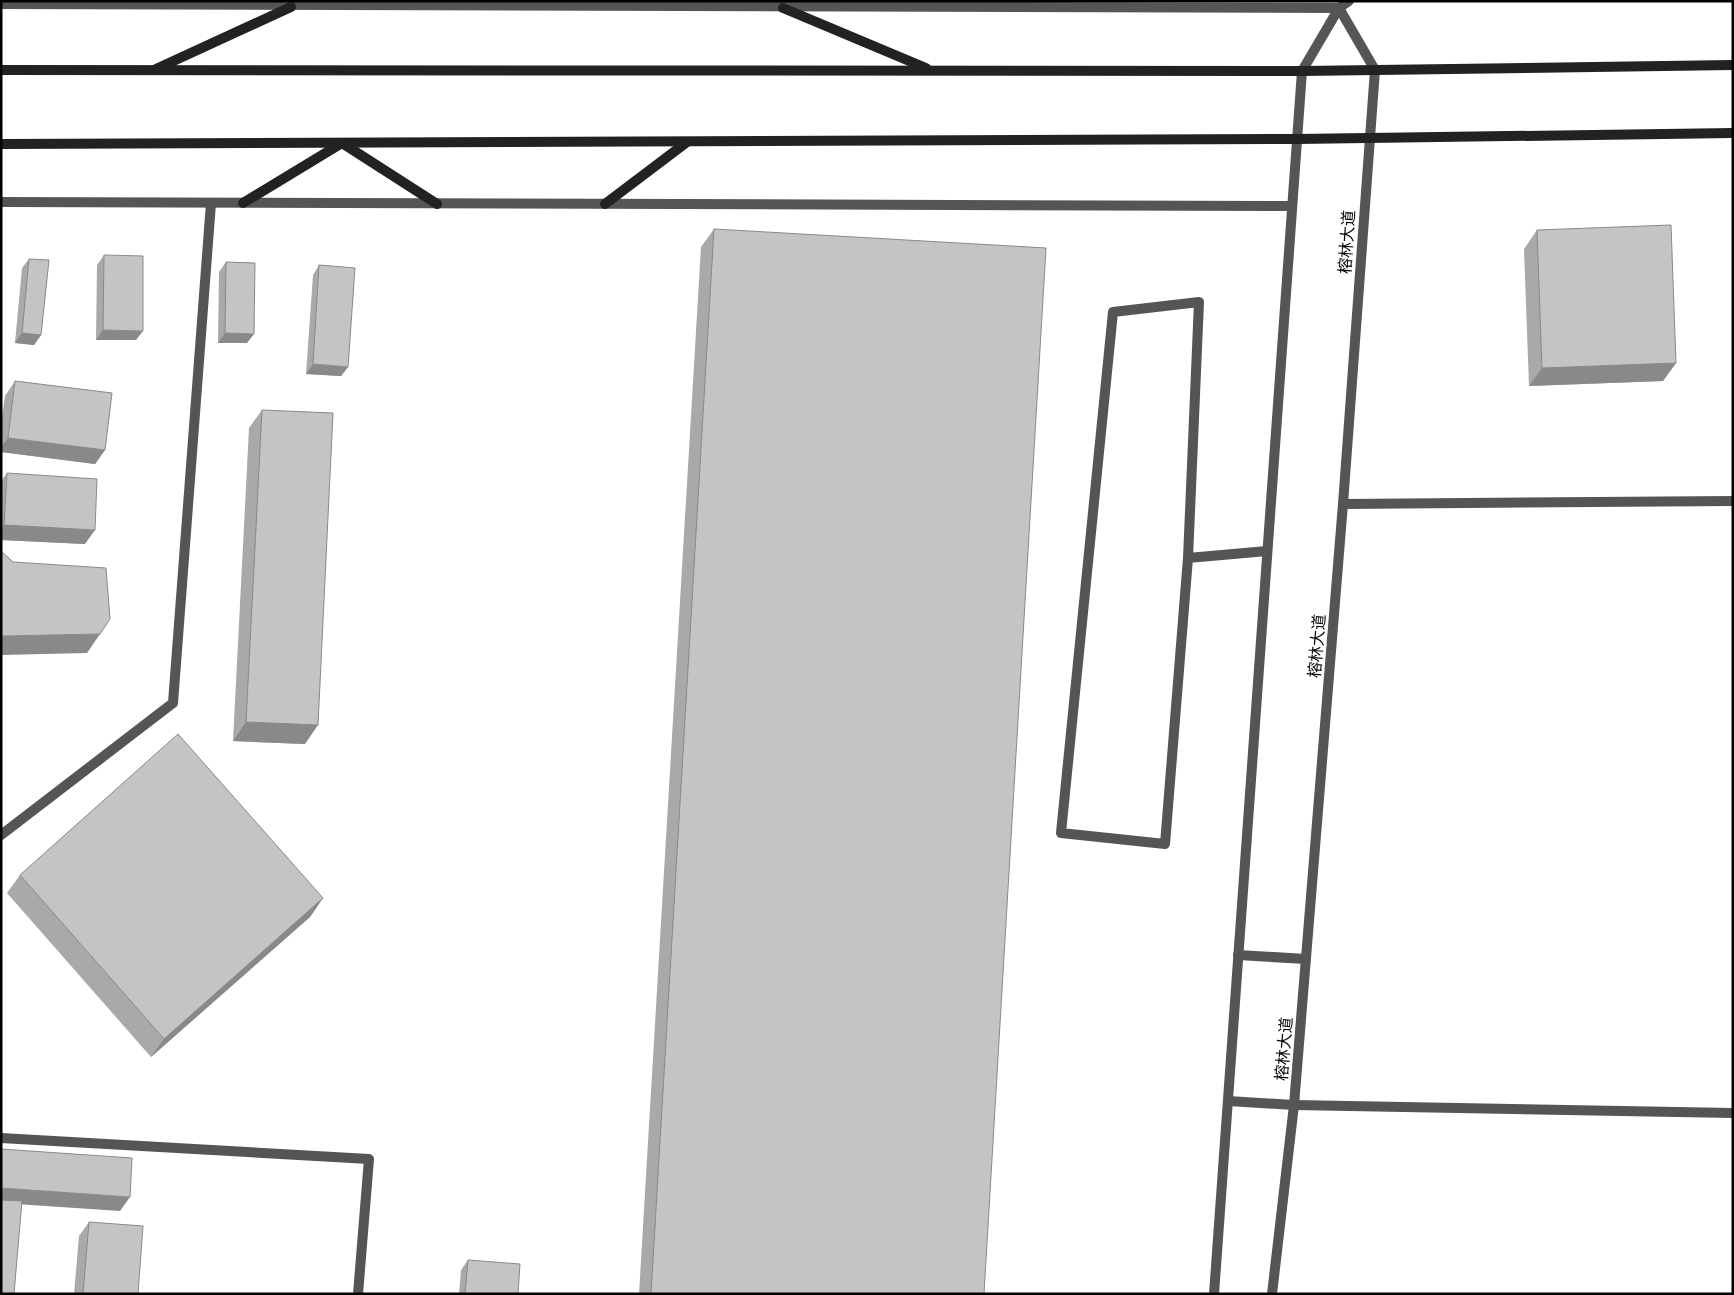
<svg xmlns="http://www.w3.org/2000/svg" width="1734" height="1295" font-family="'DM Sans','Noto Sans SC',sans-serif">
	<rect width="100%" height="100%" fill="#fff"/>
	<g fill="none" stroke-linecap="round" stroke-linejoin="round">
		<path stroke="#555" stroke-width="10" d="M1188,558L1199,302L1113,312L1061,833L1165,844L1188,558L1267,551"/>
		<g stroke="#555" stroke-width="10">
			<path d="M1,4L1339,8L1349,1"/>
			<path d="M1,202L1292,206"/>
			<path d="M1343,504L1733,501"/>
			<path d="M1,835L173,703L211,203"/>
			<path d="M1294,1105L1733,1113"/>
			<path d="M1,1138L369,1159L358,1294"/>
		</g>
		<g stroke="#555" stroke-width="10">
			<path d="M1238,955L1306,959"/>
			<path d="M1228,1101L1294,1105"/>
			<path d="M1214,1294L1302,71L1339,8L1375,70L1343,504L1294,1105L1272,1294"/>
		</g>
		<g stroke="#222" stroke-width="10">
			<path d="M783,8L926,68"/>
			<path d="M156,69L291,7"/>
			<path d="M1,70L1302,71L1733,65"/>
			<path d="M1,144L1297,139L1733,133"/>
			<path d="M243,203L342,143L437,204"/>
			<path d="M605,204L687,142"/>
		</g>
	</g>
	<g fill="#a9a9a9">
		<path d="M714,229L984,1294H639L701,247Z"/>
		<path d="M1537,230L1676,363L1663,381L1529,386L1524,249Z"/>
		<path d="M104,255L136,340H96L97,265Z"/>
		<path d="M29,259L41,335L34,345L15,343L22,268Z"/>
		<path d="M226,262L247,343H218L219,272Z"/>
		<path d="M319,265L348,367L341,376L306,374L313,275Z"/>
		<path d="M15,381L105,450L95,464L1,452V424L5,396Z"/>
		<path d="M262,410L305,744L233,741L249,428Z"/>
		<path d="M7,473L85,544L1,540V481Z"/>
		<path d="M20,875L323,898L310,917L151,1057L7,893Z"/>
		<path d="M89,1222L138,1294H74L79,1236Z"/>
		<path d="M468,1260L518,1294H459L461,1270Z"/>
	</g>
	<g fill="#898989">
		<path d="M103,330L143,331L136,340H96Z"/>
		<path d="M22,333L41,335L34,345L15,343Z"/>
		<path d="M225,333L254,334L247,343H218Z"/>
		<path d="M1676,363L1663,381L1529,386L1542,368Z"/>
		<path d="M313,364L348,367L341,376L306,374Z"/>
		<path d="M8,438L105,450L95,464L1,452V447Z"/>
		<path d="M4,525L95,530L85,544L1,540V529Z"/>
		<path d="M100,634L87,653L1,655V636Z"/>
		<path d="M246,722L318,725L305,744L233,741Z"/>
		<path d="M323,898L310,917L151,1057L164,1039Z"/>
		<path d="M1,1188L130,1197L120,1211L1,1203Z"/>
	</g>
	<g fill="#c4c4c4" stroke="#898989">
		<path d="M1671,225L1676,363L1542,368L1537,230Z"/>
		<path d="M714,229L1046,248L984,1294H651Z"/>
		<path d="M104,255L143,256V331L103,330Z"/>
		<path d="M29,259L49,260L41,335L22,333Z"/>
		<path d="M226,262L255,263L254,334L225,333Z"/>
		<path d="M319,265L355,268L348,367L313,364Z"/>
		<path d="M15,381L112,393L105,450L8,438Z"/>
		<path d="M262,410L333,413L318,725L246,722Z"/>
		<path d="M7,473L97,479L95,530L4,525Z"/>
		<path d="M1,551L13,562L106,568L110,619L100,634L1,636Z"/>
		<path d="M178,734L323,898L164,1039L20,875Z"/>
		<path d="M1,1149L132,1158L130,1197L1,1188Z"/>
		<path d="M1,1200L22,1201L14,1294H1Z"/>
		<path d="M89,1222L143,1226L138,1294H83Z"/>
		<path d="M468,1260L520,1264L518,1294H465Z"/>
	</g>
	<g text-anchor="middle" dominant-baseline="central" stroke-width="5" stroke-linejoin="round" paint-order="stroke">
		<g font-size="16" fill="#000" stroke="#fff">
			<text transform="translate(1347 242) rotate(-86)">榕林大道</text>
			<text transform="translate(1317 646) rotate(-85)">榕林大道</text>
			<text transform="translate(1284 1049) rotate(-85)">榕林大道</text>
		</g>
	</g>
	<rect width="1734" height="1295" fill="none" stroke="#000000" stroke-width="5"/>
</svg>
